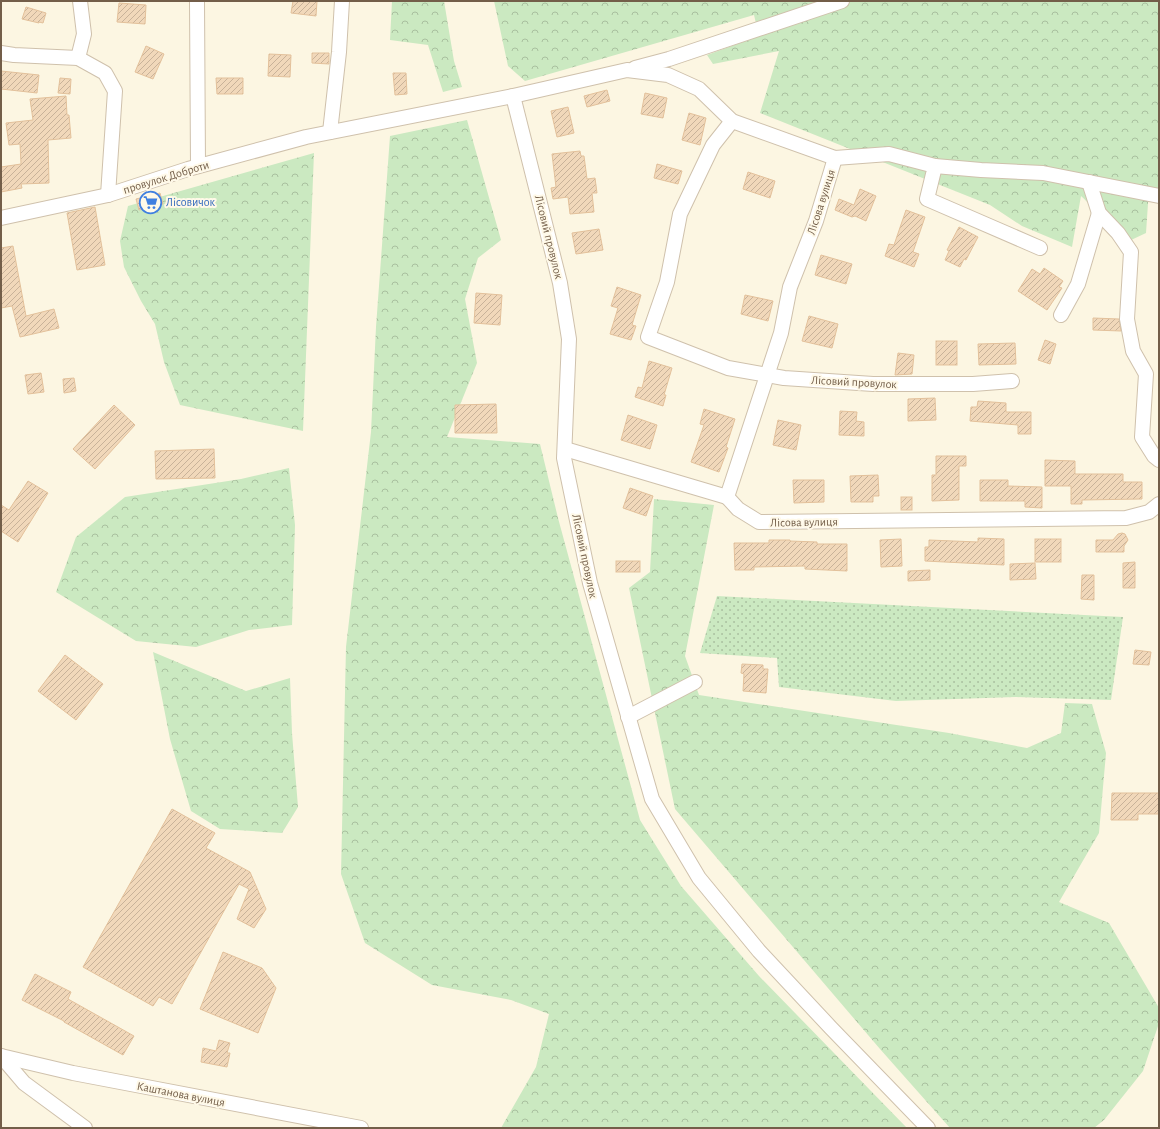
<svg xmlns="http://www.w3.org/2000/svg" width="1160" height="1129" font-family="'Alegreya Sans',sans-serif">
	<defs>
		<pattern id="forest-crowns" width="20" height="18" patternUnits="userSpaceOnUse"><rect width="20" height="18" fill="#cbe9c1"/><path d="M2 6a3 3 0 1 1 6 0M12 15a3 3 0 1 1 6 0" fill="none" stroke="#a9c09f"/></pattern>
		<pattern id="garden-dots" width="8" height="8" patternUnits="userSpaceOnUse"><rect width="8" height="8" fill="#cbe9c1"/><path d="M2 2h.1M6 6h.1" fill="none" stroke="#a9c09f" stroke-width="1.8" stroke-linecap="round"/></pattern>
		<pattern id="building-hatch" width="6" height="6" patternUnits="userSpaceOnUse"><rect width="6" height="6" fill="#f1d8ba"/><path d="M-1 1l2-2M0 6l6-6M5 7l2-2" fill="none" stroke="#c8b299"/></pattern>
	</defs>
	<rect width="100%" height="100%" fill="#fcf6e2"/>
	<g fill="url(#forest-crowns)">
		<path d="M392,1H444L454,61L462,87L443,92L428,45L390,40Z"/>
		<path d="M494,1H1159V191L1149,189L1146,233L1129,241L1081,196L1072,247L1022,226L990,205L760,113L779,51L713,64L707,55L759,36L754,15L525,81L508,66Z"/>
		<path d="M467,120L501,240L478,258L465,299L477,363L447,437L540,444L558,518L640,820L681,886L759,976L907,1128H501L536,1067L549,1014L511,1000L432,985L365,943L341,874L346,647L371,432L376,327L390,136Z"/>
		<path d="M314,153L303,431L180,405L164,362L155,324L141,301L124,267L120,241L128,206Z"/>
		<path d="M289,468L295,525L292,625L249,630L196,647L136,641L56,592L76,537L125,497L241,479Z"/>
		<path d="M654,499L714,505L685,656L699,695L949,733L1027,748L1061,733L1065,703L1092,704L1106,753L1099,833L1059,902L1109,923L1159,1008V1023L1143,1071L1104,1120L1094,1128H950L880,1049L675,809L629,588L650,572Z"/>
		<path d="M153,652L246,691L290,678L292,733L298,807L282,833L220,829L191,811L170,739Z"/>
	</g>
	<path fill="url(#garden-dots)" d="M717,596L1123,617L1111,700L1015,697L896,701L779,687L777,658L700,653Z"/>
	<g fill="url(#building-hatch)" stroke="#e3c19b">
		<path d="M293,1H317L316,16L291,13Z"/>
		<path d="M119,3L146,5L145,24L117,22Z"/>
		<path d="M26,7L46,13L43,23L39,22V23L22,19Z"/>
		<path d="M146,46L164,54L153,79L135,72Z"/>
		<path d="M312,53H329V64L312,63Z"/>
		<path d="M269,54L291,55L290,77L268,76Z"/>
		<path d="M1,71L39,75L37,93L1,89Z"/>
		<path d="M393,73H406L407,94L395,95Z"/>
		<path d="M60,78L71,79L70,94L58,93Z"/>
		<path d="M216,78H243V94H217Z"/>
		<path d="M607,90L610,101L587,107L584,96Z"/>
		<path d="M645,93L667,98L663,118L641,114Z"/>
		<path d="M66,96L67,115H69L71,138L48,140L49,183L21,184L22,188L1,192V167L21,164L20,144L9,145L6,123L33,120L30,99Z"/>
		<path d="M568,107L574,133L557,137L551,111Z"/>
		<path d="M689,113L706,118L700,145L682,140Z"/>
		<path d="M580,151L581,156H584L587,179L595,178L597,193H592L594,212L570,214L568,197L553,199L551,188L556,187L552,154Z"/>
		<path d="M657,164L682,171L678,184L654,178Z"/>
		<path d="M748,172L775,181L770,198L743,189Z"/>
		<path d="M860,189L876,196L866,221L855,216L852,217L835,210L839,199L854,205Z"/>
		<path d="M160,193L163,204L139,210L136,199Z"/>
		<path d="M95,207L105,265L77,270L67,213Z"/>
		<path d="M906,210L925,217L913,252L919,254L914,267L885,256L889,244L894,245Z"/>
		<path d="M959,227L978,237L966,260L964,259L960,267L945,260L949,251L947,250Z"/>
		<path d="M599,229L603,250L576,254L572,233Z"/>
		<path d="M13,246L26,316L54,309L59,328L20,337L12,306L1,308V248Z"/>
		<path d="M821,255L852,264L846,284L815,275Z"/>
		<path d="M1044,268L1063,281L1059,287L1062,288L1047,310L1018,291L1032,269L1040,274Z"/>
		<path d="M617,287L641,295L632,325L636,326L631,340L610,334L618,308L611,306Z"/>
		<path d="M476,293L502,295L500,325L474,323Z"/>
		<path d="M745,295L773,301L768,321L741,314Z"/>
		<path d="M809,316L838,324L832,348L802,341Z"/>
		<path d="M1093,318L1119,319L1121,331L1093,330Z"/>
		<path d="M1045,340L1056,344L1050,364L1038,360Z"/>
		<rect x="936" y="341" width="21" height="24"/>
		<path d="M1015,343L1016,364L979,365L978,344Z"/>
		<path d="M898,353L914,355L912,374L895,375Z"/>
		<path d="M649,361L672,368L664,395H666L663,406L635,397L638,387L642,388Z"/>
		<path d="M41,373L44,392L28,394L25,375Z"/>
		<path d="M74,378L76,391L64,393L63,379Z"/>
		<path d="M935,398L936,420L908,421V399Z"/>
		<path d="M978,401L1006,403V412H1031V434H1018V425L970,421L971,407H977Z"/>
		<path d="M496,404L497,433H455V405Z"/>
		<path d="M114,405L135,425L95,469L73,449Z"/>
		<path d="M704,409L735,419L726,447L728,448L719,472L691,462L704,425L700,424Z"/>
		<path d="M840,411L857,412L856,421L864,422V436L839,435Z"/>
		<path d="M628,415L657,425L650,449L621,440Z"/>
		<path d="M778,420L801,425L796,450L773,445Z"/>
		<path d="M214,449L215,478L156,479L155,451Z"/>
		<path d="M936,456H966V466H959V500L932,501V475H936Z"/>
		<path d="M1045,460L1075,461V474H1123V482H1142V499L1082,500V504H1071V486H1045Z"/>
		<path d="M878,475L879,496H873V502H851L850,476Z"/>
		<path d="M793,480H824V502L794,503Z"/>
		<path d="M980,480H1008V486L1042,487V508L1025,507V501H980Z"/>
		<path d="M28,481L48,493L18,542L1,531V505L9,510Z"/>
		<path d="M630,488L653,496L646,516L623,508Z"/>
		<rect x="901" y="497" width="11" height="13"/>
		<path d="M1122,533L1125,534L1128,540L1124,546V552H1096V540H1113L1118,534Z"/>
		<path d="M978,538L1004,539V565L925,561V547H929V540L978,542Z"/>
		<path d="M901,539L902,566L881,567L880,540Z"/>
		<rect x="1035" y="539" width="26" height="23"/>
		<path d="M769,540H790V541L817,542V544H847V571L805,569V566L754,567V570H735L734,543H769Z"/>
		<rect x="616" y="561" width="24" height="11"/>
		<path d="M1135,562V588H1123V563Z"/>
		<path d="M1035,563L1036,579L1010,580V564Z"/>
		<path d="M930,570V580L908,581V571Z"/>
		<path d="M1082,575H1094V600L1081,599Z"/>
		<path d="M1135,650L1151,652L1149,665L1133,664Z"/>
		<path d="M65,655L103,684L76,720L38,691Z"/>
		<path d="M742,664L763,665V669H768L766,693L743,691L744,674L741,673Z"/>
		<path d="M1112,793H1159V814H1138V820H1111Z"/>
		<path d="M172,809L215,833L206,848L250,872L266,909L254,928L237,919L249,889L239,884L172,1004L159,997L153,1006L83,967Z"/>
		<path d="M223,952L262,968L276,988L258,1033L200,1009Z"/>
		<path d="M35,974L71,992L68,999L134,1036L123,1055L64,1022V1021L22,1000Z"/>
		<path d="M219,1040L230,1043L227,1053H230L227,1067L201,1062L203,1048L216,1051Z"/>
	</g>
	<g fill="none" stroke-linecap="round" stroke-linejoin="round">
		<defs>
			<g id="minor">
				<path d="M197,1L198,166"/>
				<path d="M1,53L14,55L78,58L105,73L115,91L108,195"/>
				<path d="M78,58L84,34L80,1"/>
				<path d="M635,68L669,59L842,1"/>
				<path d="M732,121L713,145L680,214L667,282L648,337L728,368L784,378L873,384H973L1012,381"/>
				<path d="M330,132L339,52L342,1"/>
				<path d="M835,158L816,221L790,287L781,333L727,497L738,509L759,522L1126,518L1149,512L1159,504"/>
				<path d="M935,166L981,170L1043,173L1159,196"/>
				<path d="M1089,182L1099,213L1118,233L1131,252L1127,319L1133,351L1146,374L1142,437L1154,456L1159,460"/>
				<path d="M1,218L108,195L188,169L306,137L513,96"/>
				<path d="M1061,315L1078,284L1099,213"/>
				<path d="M565,449L727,497"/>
				<path d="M628,717L695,682"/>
				<path d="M1,1056L73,1073L361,1128"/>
				<path d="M1,1056L24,1083L85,1128"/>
				<path d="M928,1128L831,1028L759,951L699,878L652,799L590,583L564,458L569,339L560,283L513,96L627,70L668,75L699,89L732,121L835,158L889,154L935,166L927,199L1040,248"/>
			</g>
		</defs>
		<use href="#minor" stroke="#cfc1ac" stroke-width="16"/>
		<use href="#minor" stroke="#fff" stroke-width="14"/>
	</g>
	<defs>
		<symbol id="supermarket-ring" viewBox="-11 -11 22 22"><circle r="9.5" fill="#fff9e8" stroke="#3f7fe0" stroke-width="1.5"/><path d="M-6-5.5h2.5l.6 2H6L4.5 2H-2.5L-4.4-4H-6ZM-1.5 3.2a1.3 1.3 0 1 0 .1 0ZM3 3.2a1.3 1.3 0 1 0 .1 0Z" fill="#3f7fe0"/></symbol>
	</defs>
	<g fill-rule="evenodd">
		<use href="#supermarket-ring" x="138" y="190" width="25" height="25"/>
	</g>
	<g text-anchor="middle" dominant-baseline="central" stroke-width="4" stroke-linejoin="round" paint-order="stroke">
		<g font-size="12" fill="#735e49" stroke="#fff9e8">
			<text transform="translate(166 177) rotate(-17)">провулок Доброти</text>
			<text transform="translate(821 202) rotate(-72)">Лісова вулиця</text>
			<text transform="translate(549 237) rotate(76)">Лісовий провулок</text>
			<text transform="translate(854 382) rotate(3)">Лісовий провулок</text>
			<text transform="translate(804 522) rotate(-1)">Лісова вулиця</text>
			<text transform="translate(585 556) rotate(78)">Лісовий провулок</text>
			<text transform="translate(181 1094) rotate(11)">Каштанова вулиця</text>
		</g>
		<g font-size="12" fill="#366cbe" stroke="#fff9e8" text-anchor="start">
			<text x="166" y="202">Лісовичок</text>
		</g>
	</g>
	<rect width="1160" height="1129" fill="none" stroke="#735e49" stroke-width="4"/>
</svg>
